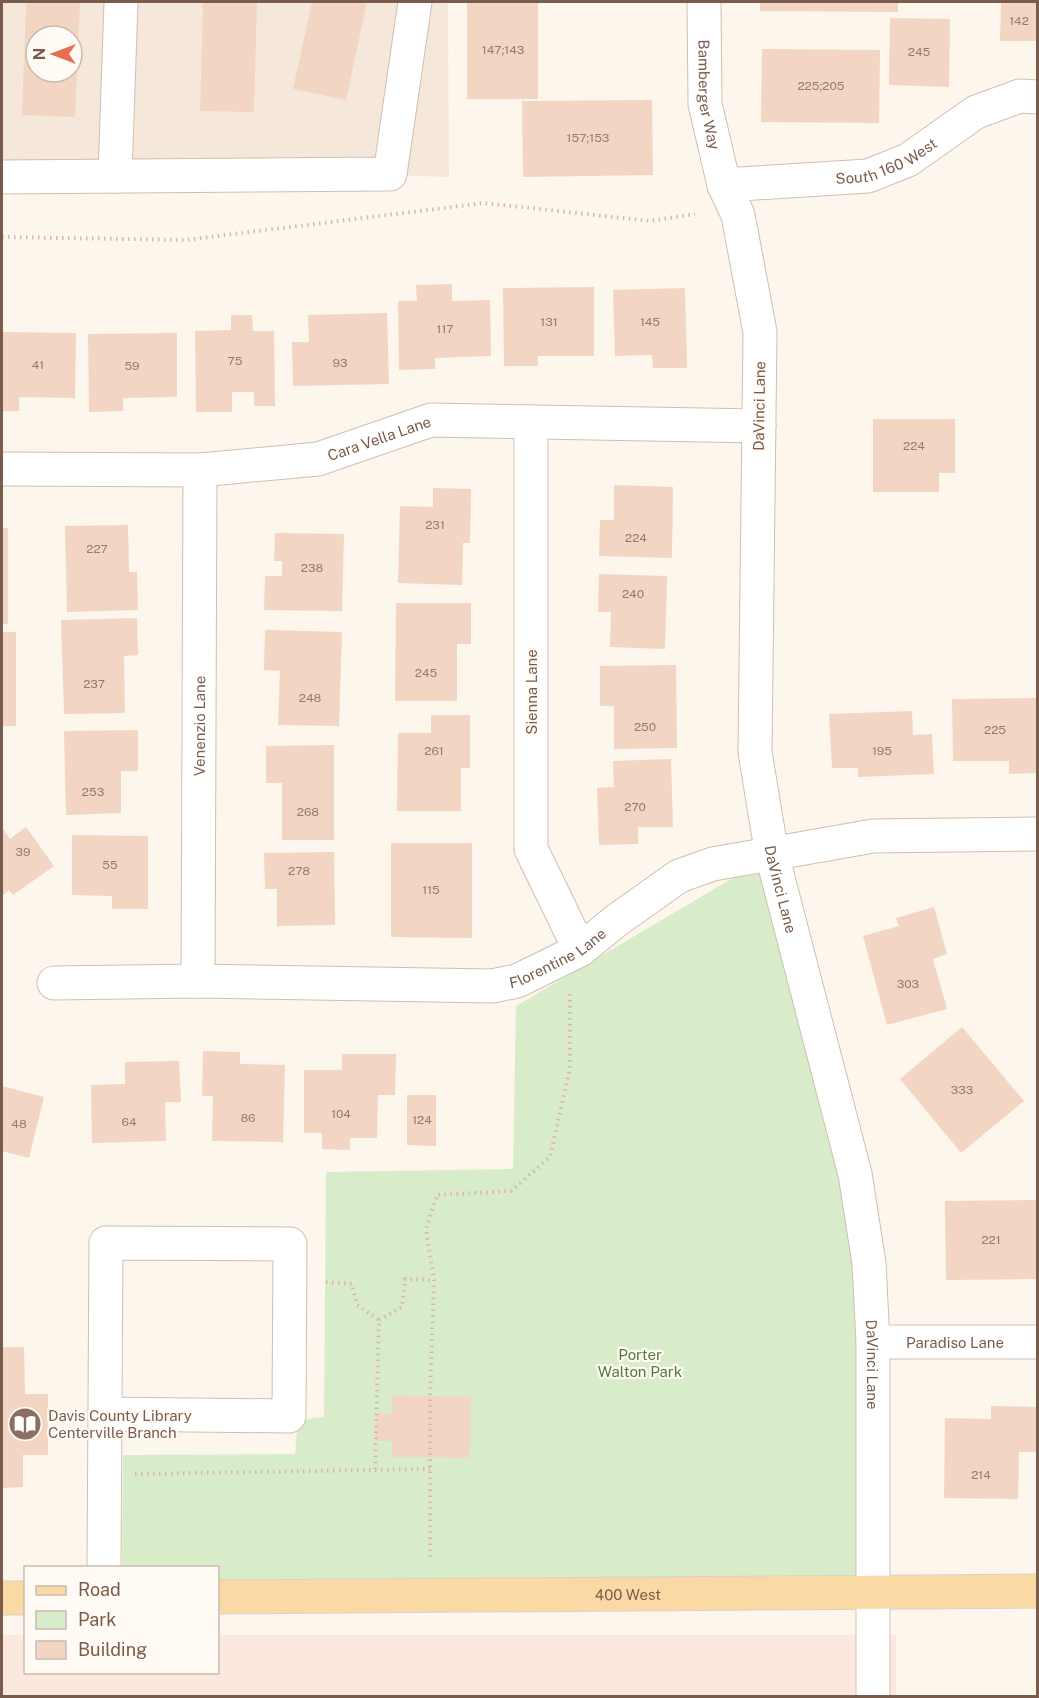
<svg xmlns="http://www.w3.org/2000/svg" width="1039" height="1698" font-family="'Public Sans',sans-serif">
	<rect width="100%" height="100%" fill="#fdf6ec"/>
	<path fill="#f5e8da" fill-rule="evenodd" d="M2,2H448L449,177L2,165ZM36,36H72V72H36Z"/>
	<path fill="#fde8e0" d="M2,1635H25L26,1672H218V1635H896V1696H2Z"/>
	<path fill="#d8ecc9" d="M772,855L855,1174L874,1591L218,1597V1568H122L123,1455L295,1454C298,1427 293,1419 324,1417L326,1172L513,1169L516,1006Z"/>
	<g fill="#f3d5c3" fill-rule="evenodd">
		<path d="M26,2H80L75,117L22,115ZM36,36H72V72H36Z"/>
		<path d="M203,2H257L254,112L200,111Z"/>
		<path d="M312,2H367L346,100L293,89Z"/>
		<rect x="467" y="2" width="71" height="97"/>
		<path d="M760,2H898V12L760,11Z"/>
		<path d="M1001,2H1038V41H1000Z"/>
		<path d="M890,18L950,19L949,87L889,85Z"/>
		<path d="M762,49L880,50L879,123L761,122Z"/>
		<path d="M652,100L653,175L523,177L522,101Z"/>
		<path d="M452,284V301L490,300L491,356L435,358V369L399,370L398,301H417L416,285Z"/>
		<path d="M594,287V356H538V366H504L503,288Z"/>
		<path d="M685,288L687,368H653L652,355L615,356L613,290Z"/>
		<path d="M387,313L389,384L293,386L292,342H309L308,315Z"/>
		<path d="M231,315H252L253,331H274L275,406H254V392H232V412H196L195,331L231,330Z"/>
		<path d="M2,332L76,333L75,398L19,397V411H2Z"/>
		<path d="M177,333V397L123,398V411L89,412L88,334Z"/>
		<path d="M873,419H955V473H939V492H873Z"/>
		<path d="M614,485L673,487L672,558L599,556L600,520H614Z"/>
		<path d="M433,488L471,489L470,543H463L462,585L398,583L400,506L433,507Z"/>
		<path d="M128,525L129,572H137L138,610L67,612L65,526Z"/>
		<rect x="2" y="528" width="6" height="96"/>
		<path d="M275,533L344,534L342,611L264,610L265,576H282V561H274Z"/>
		<path d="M599,574L667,576L665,649L610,647L611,612H598Z"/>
		<path d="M396,603H471V644H457V701H395Z"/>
		<path d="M137,618L138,655L124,656L125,713L64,714L61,620Z"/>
		<path d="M265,630L342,632L339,726L278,725L280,671L264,670Z"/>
		<rect x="2" y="632" width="14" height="94"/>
		<path d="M676,665L677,748L614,749V706H600V666Z"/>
		<path d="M1038,698V773L1009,774V761H953L952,699Z"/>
		<path d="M912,711L913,735L932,734L934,774L858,777V768H832L829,714Z"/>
		<path d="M431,715H470V768H461V811H397L398,733H431Z"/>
		<path d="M138,730V771H121V813L66,815L64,731Z"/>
		<path d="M334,745V840H282V783H266V746Z"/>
		<path d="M671,759L673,827H638V844L599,845L597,788L614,787L613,761Z"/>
		<path d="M2,827L10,839L26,827L54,866L13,895L9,890L2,896Z"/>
		<path d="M72,835L148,836V909H112V896L72,895Z"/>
		<path d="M391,843H472V938L391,937Z"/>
		<path d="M334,852L335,925L277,926V889H265L264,853Z"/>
		<path d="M934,907L947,954L933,959L947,1009L887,1025L863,936L899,926L896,918Z"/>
		<path d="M962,1027L1024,1101L961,1153L900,1079Z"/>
		<path d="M203,1051L240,1052V1064L285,1065L283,1142L212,1141L213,1096H202Z"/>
		<path d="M342,1054H396L395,1095H378L377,1138H350V1150L322,1149V1133H304V1070H342Z"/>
		<path d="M179,1061L181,1102H165L166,1141L92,1143L91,1085L125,1084V1062Z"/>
		<path d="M2,1086L44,1097L29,1158L2,1151Z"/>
		<path d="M407,1095H436V1146L407,1145Z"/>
		<path d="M1038,1200V1279L946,1280L945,1201Z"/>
		<path d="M2,1347H24L25,1394H48V1455H23V1487L2,1488Z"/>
		<path d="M392,1395L471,1397L469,1458L392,1457V1441H375L376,1413L391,1414Z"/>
		<path d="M991,1406L1038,1407V1452H1019L1018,1499L944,1498L945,1418L991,1419Z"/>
	</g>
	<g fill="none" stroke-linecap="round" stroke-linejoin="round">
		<defs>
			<g id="minor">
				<path id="s1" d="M704,2L705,104L724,185L738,215L760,332L755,752L772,855L855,1174L869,1263L873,1342V1696"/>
				<path d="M115,176L121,2"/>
				<path d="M2,177L390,174L415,2"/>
				<path id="s2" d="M724,185L868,176L908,160L976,112L1020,96L1038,97"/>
				<path d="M531,422V849L580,950"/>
				<path id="s3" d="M2,469L200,470L318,459L431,420L759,426"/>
				<path id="s4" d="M198,981L200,470"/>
				<path id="s5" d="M54,983L198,981L492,986L517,981L580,950L617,920L679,876L713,864L873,836L1038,834"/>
				<path id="s6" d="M873,1342H1038"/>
				<path d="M104,1568L106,1243L290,1244L289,1416L105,1414"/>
			</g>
			<g id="major">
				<path id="s7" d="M218,1597L1038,1591"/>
				<path d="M2,1598H26"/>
			</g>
		</defs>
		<use href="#minor" stroke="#d1beb0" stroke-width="35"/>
		<use href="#major" stroke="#dad1cd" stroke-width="35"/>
		<g stroke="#d9b8a5" stroke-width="4" stroke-dasharray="1.5 4.5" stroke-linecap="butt">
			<path d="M2,237L185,240L484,203L650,221L695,214"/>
			<path d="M326,1282L352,1284L357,1305L379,1320L375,1470"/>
			<path d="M379,1320L402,1307L405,1279L434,1280"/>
			<path d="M135,1474L430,1469"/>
			<path d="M430,1557V1395L434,1280L426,1229L437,1195L511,1191L550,1157L570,1068V991"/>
		</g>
		<use href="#minor" stroke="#fff" stroke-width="33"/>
		<use href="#major" stroke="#fbd9a5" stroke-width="33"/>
	</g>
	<defs>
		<symbol id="library-disc" viewBox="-11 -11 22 22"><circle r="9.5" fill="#8d6e63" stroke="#fffaf3"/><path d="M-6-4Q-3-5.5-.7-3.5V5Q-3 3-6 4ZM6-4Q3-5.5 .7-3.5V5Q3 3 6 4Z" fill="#fff"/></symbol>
	</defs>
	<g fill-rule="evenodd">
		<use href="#library-disc" x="6" y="1405" width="38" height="38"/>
	</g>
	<g text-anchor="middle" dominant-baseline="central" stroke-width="4.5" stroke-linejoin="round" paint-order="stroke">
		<g font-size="12" fill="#987a6a">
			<text x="1019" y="21">142</text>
			<text x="503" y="50">147;143</text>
			<text x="919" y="52">245</text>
			<text x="821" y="86">225;205</text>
			<text x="588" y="138">157;153</text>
			<text x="549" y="322">131</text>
			<text x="650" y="322">145</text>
			<text x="445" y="329">117</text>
			<text x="235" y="361">75</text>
			<text x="340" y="363">93</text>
			<text x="38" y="365">41</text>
			<text x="132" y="366">59</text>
			<text x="914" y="446">224</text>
			<text x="435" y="525">231</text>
			<text x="636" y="538">224</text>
			<text x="97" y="549">227</text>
			<text x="312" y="568">238</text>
			<text x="633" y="594">240</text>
			<text x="426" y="673">245</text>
			<text x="94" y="684">237</text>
			<text x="310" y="698">248</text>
			<text x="645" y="727">250</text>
			<text x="995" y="730">225</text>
			<text x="434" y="751">261</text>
			<text x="882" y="751">195</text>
			<text x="93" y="792">253</text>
			<text x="635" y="807">270</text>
			<text x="308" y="812">268</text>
			<text x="23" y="852">39</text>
			<text x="110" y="865">55</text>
			<text x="299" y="871">278</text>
			<text x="431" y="890">115</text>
			<text x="908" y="984">303</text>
			<text x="962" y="1090">333</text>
			<text x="341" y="1114">104</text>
			<text x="248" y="1118">86</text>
			<text x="422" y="1120">124</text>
			<text x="129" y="1122">64</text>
			<text x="19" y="1124">48</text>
			<text x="991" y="1240">221</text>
			<text x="981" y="1475">214</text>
		</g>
		<g font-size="15" fill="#7a5c4d" stroke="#fffaf3">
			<text stroke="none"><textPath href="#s1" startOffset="93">Bamberger Way</textPath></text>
			<text stroke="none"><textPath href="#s2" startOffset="166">South 160 West</textPath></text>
			<text transform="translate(759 406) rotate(-89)">DaVinci Lane</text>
			<text stroke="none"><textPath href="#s3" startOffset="381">Cara Vella Lane</textPath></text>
			<text transform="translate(531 692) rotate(-90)">Sienna Lane</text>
			<text stroke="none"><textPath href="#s4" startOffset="255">Venenzio Lane</textPath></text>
			<text stroke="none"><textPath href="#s1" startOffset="897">DaVinci Lane</textPath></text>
			<text stroke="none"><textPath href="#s5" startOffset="510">Florentine Lane</textPath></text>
			<text stroke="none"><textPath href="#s6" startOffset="82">Paradiso Lane</textPath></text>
			<text stroke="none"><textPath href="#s1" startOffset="1383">DaVinci Lane</textPath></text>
			<text stroke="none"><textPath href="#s7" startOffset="410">400 West</textPath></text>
		</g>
		<g font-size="15" fill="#537a41" stroke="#fffaf3">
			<text x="640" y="1354">Porter<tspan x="640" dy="17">Walton Park</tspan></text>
		</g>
		<g font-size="15" fill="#785e54" stroke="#fffaf3" text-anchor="start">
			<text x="48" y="1415">Davis County Library<tspan x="48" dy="17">Centerville Branch</tspan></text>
		</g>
	</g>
	<rect width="1039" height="1698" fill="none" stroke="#7a5c4d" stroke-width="6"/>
	<rect x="24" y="1566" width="195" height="108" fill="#fffaf3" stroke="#cabbb1" stroke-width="1.5"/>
	<rect x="36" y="1586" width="30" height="9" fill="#fbd9a5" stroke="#cabbb1" stroke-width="1.5"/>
	<text x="78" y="1596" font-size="18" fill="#7a5c4d">Road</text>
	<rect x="36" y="1611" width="30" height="18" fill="#d8ecc9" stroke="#cabbb1" stroke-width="1.5"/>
	<text x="78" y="1626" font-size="18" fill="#7a5c4d">Park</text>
	<rect x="36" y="1641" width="30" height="18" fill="#f3d5c3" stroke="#cabbb1" stroke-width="1.5"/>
	<text x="78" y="1656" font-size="18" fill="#7a5c4d">Building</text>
	<g transform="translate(54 54) rotate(270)"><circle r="28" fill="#fffaf3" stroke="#cabbb1" stroke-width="1.5"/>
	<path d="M0-4.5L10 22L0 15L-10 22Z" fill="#e76f51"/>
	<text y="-9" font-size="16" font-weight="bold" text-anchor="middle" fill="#7a5c4d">N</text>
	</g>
</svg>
